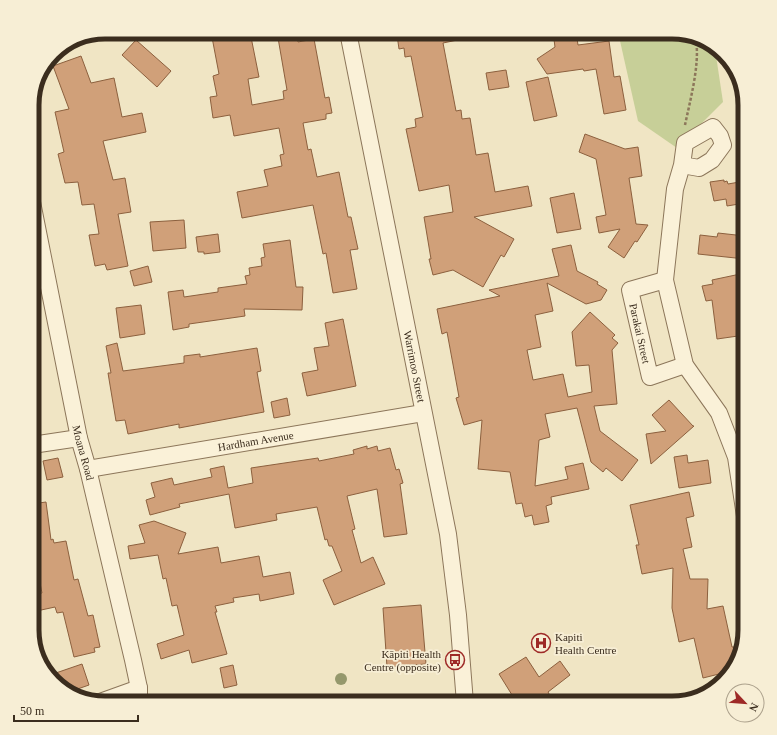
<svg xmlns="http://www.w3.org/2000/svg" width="777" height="735" font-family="'Times New Roman',serif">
	<rect width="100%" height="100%" fill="#f0e5c4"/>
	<path fill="#c7cf98" d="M618,32H677L715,49L723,102L677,148L638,121Z"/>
	<g fill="#d0a079" stroke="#8c603e">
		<path d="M211,32H250L259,77L248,79L252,105L284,99L283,91L287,90L277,32H297L298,42L314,39L325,98L329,97L332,113L326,114V119L303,123L308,150L311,149L317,177L339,172L348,217H351L358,249L350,250L357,289L333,293L326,253L323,254L313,205L242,218L237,192L268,186L264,170L282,166L280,155L284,154L279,128L234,136L230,115L213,118L210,97L217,96L213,76L219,74Z"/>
		<path d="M401,32H467V38L443,43L456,111L461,110L462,119L470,118L476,155L488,153L495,192L528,186L532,206L474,217L514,239L504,257L501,255L483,287L453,270L433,275L429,259H431L424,217L453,212L449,185L419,191L406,129L416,127L415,119L423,117L411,56L405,57L404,48L399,49L397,35L401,34Z"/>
		<path d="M553,32H576L578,45L609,41L614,77L620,76L626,110L604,114L596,69L584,71L583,69L547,74L537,59L555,47Z"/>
		<path d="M136,40L171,71L157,87L122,55Z"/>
		<path d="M81,56L91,83L114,78L122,117L142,113L146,132L103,141L113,180L125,178L131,212L118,214L128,266L107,270L105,264L95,266L89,235L99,234L94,204L82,205L78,182L65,183L58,154L64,152L55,112L69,109L53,66Z"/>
		<path d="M506,70L509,87L489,90L486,73Z"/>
		<path d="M548,77L557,116L534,121L526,82Z"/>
		<path d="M585,134L625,149L638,147L642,176L629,178L636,224L648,225L637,242L635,241L624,258L608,247L620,229L599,233L596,217L606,215L596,159L579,152Z"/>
		<path d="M724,180V182L727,181L728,184L745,181V203L727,206L726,199L714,201L710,182Z"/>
		<path d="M574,193L581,229L557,233L550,198Z"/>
		<path d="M184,220L186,248L153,251L150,222Z"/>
		<path d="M718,233L745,236V259L698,254L700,235L717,237Z"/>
		<path d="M218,234L220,252L204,254V252H198L196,237Z"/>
		<path d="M290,240L296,287H303L302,310L244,309L245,316L189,324V327L173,330L168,292L183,290L184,297L218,292V288L247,284L245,276L250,275L249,268L262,266L261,258L265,257L263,244Z"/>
		<path d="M571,245L577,271L598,282L597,284L607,290L601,300L586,304L547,283L553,311L535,315L541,347L527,350L533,380L563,374L568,397L592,392L589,365L576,366L572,332L590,312L615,335L612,338L618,343L612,350L617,404L594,406L600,431L638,460L622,481L606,468L603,472L591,462L577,408L545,414L550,437L539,440L535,486L568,479L565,467L583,463L589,489L551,497L552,504L546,506L549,522L534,525L532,515L525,517L522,503L516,504L510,472L478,469L482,420L464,425L456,398L459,397L447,332L442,334L437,309L500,296L489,290L559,276L552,249Z"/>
		<path d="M148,266L152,282L134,286L130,271Z"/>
		<path d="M745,273V335L717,339L712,300L706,301L702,286L713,284L712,280Z"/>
		<path d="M141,305L145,334L120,338L116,308Z"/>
		<path d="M343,319L356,386L307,396L302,373L318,370L314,348L329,346L325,323Z"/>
		<path d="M117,343L123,371L184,363V356L200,354V357L257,348L261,371L257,372L264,412L179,428V424L128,434L125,420L116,421L108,373H111L106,346Z"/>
		<path d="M287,398L290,415L274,418L271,402Z"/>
		<path d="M669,400L693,426H694L651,464L646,434L666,431L652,415Z"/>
		<path d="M367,446V449L377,446L378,451L390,448L396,470L399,469L403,483L400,484L407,534L384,537L377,489L347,496L355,529L352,530L361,563L373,557L385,584L334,605L323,580L342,571L332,546H329L327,539L325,540L317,507L276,514L277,520L235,528L229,494L179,504L180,507L150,515L146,500L155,497L151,483L172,478L174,485L212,477L210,469L224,466L228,488L253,483L251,468L318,458L319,461L354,454L353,450Z"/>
		<path d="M687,455L688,463L708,460L711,483L679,488L674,457Z"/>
		<path d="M58,458L63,477L47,480L43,461Z"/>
		<path d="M689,492L694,516L686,518L692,547L683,549L690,579H708L707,609L723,606L732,647H734L737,662L731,671L703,678L694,638L679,642L672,608L673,568L642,574L636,545H639L630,505Z"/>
		<path d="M46,502L51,540L53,539L54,543L66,541L74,580L78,579L88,616L93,615L100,647L94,648L95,652L74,657L63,612L57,613L55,607L32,612V595L42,593L35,559H32V504Z"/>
		<path d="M154,521L186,533L178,554L218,547L221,563L259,556L263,577L290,572L294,594L260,601L259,594L233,598L234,602L215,606L217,612H215L227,654L192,663L189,650L161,659L157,644L184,635L177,605L172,606L166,578L163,579L158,555L130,559L128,546L145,543L139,525Z"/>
		<path d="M421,605L426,664L387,667L383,608Z"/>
		<path d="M526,657L539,677L560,661L570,675L548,692L554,703H517L499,674Z"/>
		<path d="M82,664L89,685L69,692L53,682L50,675Z"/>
		<path d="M233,665L237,685L224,688L220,668Z"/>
	</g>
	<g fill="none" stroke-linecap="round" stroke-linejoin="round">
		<defs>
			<g id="street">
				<path id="s1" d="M348,32L448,534L458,615L465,703"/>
				<path d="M682,165L699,168L712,160L723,145L720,136L713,127L685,143L682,165L675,189L665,280L685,365L719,413L736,457L745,516"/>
				<path id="s2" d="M32,202L79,438L88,469L133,660L139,688V703"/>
				<path id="s3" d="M665,280L630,290L650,377L685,365"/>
				<path d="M32,445L79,438"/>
				<path id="s4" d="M88,469L423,413"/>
				<path d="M100,702L139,688"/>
			</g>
		</defs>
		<use href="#street" stroke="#8c765a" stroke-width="18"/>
		<path stroke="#8c765a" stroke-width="2.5" stroke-dasharray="3 2" stroke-linecap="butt" d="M685,125C690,101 700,64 696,41"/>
		<use href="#street" stroke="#faf1d8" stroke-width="16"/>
	</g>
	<circle fill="#95986c" cx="341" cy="679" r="6"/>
	<defs>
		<symbol id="hospital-ring" viewBox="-11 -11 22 22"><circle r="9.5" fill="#f7eed5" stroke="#9e2a27" stroke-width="1.5"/><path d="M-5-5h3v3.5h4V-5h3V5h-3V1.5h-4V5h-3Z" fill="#9e2a27"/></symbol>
		<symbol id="bus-ring" viewBox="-11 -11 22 22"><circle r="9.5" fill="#f7eed5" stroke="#9e2a27" stroke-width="1.5"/><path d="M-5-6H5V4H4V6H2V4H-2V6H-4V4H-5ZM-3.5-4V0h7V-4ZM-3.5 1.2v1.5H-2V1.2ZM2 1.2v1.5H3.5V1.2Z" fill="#9e2a27"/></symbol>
	</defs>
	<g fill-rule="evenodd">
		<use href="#hospital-ring" x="530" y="632" width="22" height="22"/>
		<use href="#bus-ring" x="444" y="649" width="22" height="22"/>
	</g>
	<g text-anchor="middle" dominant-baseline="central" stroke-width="3.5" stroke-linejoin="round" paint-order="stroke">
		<g font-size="11" fill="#3b2d1e" stroke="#f7eed5">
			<text stroke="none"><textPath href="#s3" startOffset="81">Parakai Street</textPath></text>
			<text stroke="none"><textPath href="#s1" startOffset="341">Warrimoo Street</textPath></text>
			<text stroke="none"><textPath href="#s4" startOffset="170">Hardham Avenue</textPath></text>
			<text stroke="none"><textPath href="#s2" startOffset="256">Moana Road</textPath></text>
		</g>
		<g font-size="11" fill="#3b2d1e" stroke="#f7eed5" text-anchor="start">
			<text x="555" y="637">Kapiti<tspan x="555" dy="13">Health Centre</tspan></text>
			<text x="441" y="654" text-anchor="end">Kāpiti Health<tspan x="441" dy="13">Centre (opposite)</tspan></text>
		</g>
	</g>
	<path d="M0 0H777V735H0ZM105 39H672A66 66 0 0 1 738 105V630A66 66 0 0 1 672 696H105A66 66 0 0 1 39 630V105A66 66 0 0 1 105 39Z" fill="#f7eed5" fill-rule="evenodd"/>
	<path fill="none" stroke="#3b2d1e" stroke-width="5" d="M105 39H672A66 66 0 0 1 738 105V630A66 66 0 0 1 672 696H105A66 66 0 0 1 39 630V105A66 66 0 0 1 105 39Z"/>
	<g transform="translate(745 703) rotate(116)"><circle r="19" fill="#f7eed5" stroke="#aca18c"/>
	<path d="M0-3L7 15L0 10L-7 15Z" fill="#9e2a27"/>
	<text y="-6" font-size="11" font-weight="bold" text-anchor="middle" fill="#3b2d1e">N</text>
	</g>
	<path d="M14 715v6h124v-6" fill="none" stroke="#3b2d1e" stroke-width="2"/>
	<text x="20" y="715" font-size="12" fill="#3b2d1e" stroke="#f7eed5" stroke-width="3" paint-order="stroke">50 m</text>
</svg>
